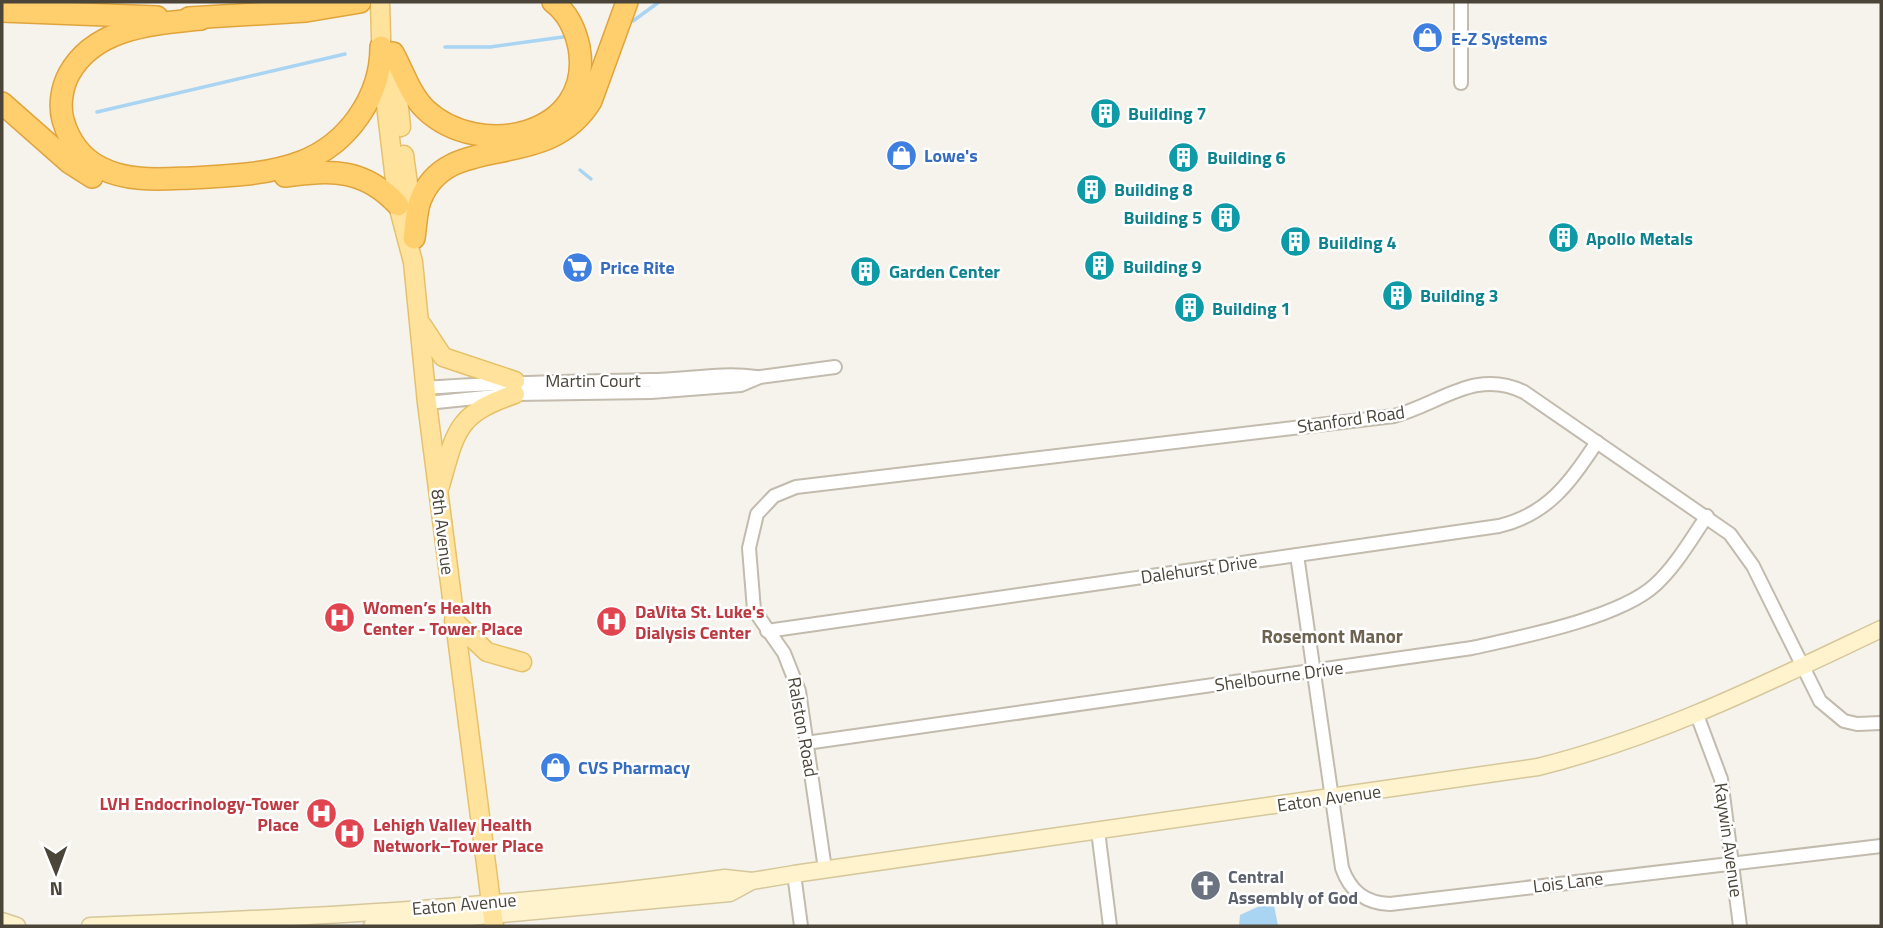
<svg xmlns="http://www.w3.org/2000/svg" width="1883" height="928" font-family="'Titillium Web',sans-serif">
	<rect width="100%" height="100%" fill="#f6f3ec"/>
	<path fill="#a9d4f2" d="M1264,904L1274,905L1278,926H1239L1240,915Z"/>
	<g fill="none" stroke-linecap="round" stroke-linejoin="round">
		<g stroke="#a9d4f2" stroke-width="3.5">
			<path d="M633,21L659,2"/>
			<path d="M445,47H490L563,37"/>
			<path d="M97,112L345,54"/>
			<path d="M580,170L591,179"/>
		</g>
		<defs>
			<g id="street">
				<path d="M1461,83V2"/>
				<path d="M426,388C502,382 573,382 650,380C685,380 721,372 756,377"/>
				<path d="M427,403L515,394L651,392L741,385L760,377L835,367"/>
				<path d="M1297,555L1342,868C1350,891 1365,903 1390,904L1881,846"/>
				<path d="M767,631L1499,526C1549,514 1570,482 1597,442"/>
				<path d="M1697,715L1721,779L1740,926"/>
				<path d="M806,743L1472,648C1521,637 1619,618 1655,585C1676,566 1691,539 1707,516"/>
				<path d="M1098,831L1110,926"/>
				<path d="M825,869L799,691L784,653L754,610L749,548L757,514L774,496L796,487L1394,416C1440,404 1475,368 1524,392L1730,534L1753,566L1820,701L1844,721L1857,724L1881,723"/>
				<path d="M794,874L801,926"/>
			</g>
			<g id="secondary">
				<path d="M2,921L17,926"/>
				<path d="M90,926C302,918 515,907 725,878L752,881"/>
				<path d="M372,926L730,893L752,881L794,874L1538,767C1659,737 1769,682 1881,629"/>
			</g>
			<g id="primary">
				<path d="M380,2L382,71L398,205L413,262L427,403L494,926"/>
				<path d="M394,61L401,127"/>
				<path d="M404,155L413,220"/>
				<path d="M422,325L443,357L515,381"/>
				<path d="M440,486C456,429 457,414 515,394"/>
				<path d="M454,621L487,652L522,662"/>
			</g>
			<g id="highway">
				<path d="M2,11L157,17"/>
				<path d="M189,18L306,11L360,2"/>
				<path d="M201,19C153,24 95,27 69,74C62,87 59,105 63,120C69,141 81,158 101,168C128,182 161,179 190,178C226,176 267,175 301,162C348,144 381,97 381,47"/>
				<path d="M393,53C403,71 410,94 425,109C479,161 595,136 579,47C575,28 568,13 553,2"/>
				<path d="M2,103L70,163L92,177"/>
				<path d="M285,176C332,170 364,168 398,205"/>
				<path d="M414,238C416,226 416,212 420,201C447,128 545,176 591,101L627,2"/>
			</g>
		</defs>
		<use href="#street" stroke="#c2bbae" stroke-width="16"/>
		<use href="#secondary" stroke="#d6c79b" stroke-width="19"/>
		<use href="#primary" stroke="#e6c16a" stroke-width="21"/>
		<use href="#highway" stroke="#e0a43c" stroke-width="24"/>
		<use href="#street" stroke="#fff" stroke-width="12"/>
		<use href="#secondary" stroke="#fff3cd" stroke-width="16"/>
		<use href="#primary" stroke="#ffe39c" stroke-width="18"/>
		<use href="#highway" stroke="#ffcf6e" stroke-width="21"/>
	</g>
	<defs>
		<symbol id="shop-disc" viewBox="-11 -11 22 22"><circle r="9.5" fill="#3f7fe0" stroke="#fff"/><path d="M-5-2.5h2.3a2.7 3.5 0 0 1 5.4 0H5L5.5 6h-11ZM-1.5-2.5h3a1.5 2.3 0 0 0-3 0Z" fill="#fff"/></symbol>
		<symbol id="building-disc" viewBox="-11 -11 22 22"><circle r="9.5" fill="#0f9aa8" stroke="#fff"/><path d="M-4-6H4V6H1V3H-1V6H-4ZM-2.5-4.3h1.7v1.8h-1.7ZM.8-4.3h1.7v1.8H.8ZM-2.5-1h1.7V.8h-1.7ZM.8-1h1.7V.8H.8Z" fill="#fff"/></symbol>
		<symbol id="supermarket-disc" viewBox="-11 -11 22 22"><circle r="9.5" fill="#3f7fe0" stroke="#fff"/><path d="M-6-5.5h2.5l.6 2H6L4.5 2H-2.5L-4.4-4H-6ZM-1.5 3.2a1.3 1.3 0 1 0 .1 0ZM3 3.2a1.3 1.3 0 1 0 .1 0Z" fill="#fff"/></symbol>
		<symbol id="hospital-disc" viewBox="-11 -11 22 22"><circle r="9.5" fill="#e0444e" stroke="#fff"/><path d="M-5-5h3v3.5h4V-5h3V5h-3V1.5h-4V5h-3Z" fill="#fff"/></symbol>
		<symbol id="church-disc" viewBox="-11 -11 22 22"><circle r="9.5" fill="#6b7280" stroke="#fff"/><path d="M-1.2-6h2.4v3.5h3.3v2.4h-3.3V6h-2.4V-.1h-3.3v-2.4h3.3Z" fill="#fff"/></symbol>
	</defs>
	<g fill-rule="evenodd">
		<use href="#shop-disc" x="1410" y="20" width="35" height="35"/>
		<use href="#building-disc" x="1088" y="96" width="35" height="35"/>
		<use href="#shop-disc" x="884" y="138" width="35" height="35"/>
		<use href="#building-disc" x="1166" y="140" width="35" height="35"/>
		<use href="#building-disc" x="1074" y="172" width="35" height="35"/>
		<use href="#building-disc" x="1208" y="200" width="35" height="35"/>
		<use href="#building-disc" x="1546" y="220" width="35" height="35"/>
		<use href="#building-disc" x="1278" y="224" width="35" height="35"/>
		<use href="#building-disc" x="1082" y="248" width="35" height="35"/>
		<use href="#supermarket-disc" x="560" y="250" width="35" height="35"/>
		<use href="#building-disc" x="848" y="254" width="35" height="35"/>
		<use href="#building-disc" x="1380" y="278" width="35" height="35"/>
		<use href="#building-disc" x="1172" y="290" width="35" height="35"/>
		<use href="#hospital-disc" x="322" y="600" width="35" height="35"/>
		<use href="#hospital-disc" x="594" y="604" width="35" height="35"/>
		<use href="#shop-disc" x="538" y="750" width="35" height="35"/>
		<use href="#hospital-disc" x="304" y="796" width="35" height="35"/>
		<use href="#hospital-disc" x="332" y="816" width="35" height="35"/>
		<use href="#church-disc" x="1188" y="868" width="35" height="35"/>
	</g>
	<g text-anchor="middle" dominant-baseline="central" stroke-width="5" stroke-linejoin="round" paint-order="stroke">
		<g font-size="18" font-weight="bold" fill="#366cbe" stroke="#fff" text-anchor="start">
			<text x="1451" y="38">E-Z Systems</text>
			<text x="924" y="155">Lowe's</text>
			<text x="600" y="267">Price Rite</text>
			<text x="578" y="767">CVS Pharmacy</text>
		</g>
		<g font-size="18" font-weight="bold" fill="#0d838f" stroke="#fff" text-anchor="start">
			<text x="1128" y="113">Building 7</text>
			<text x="1207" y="157">Building 6</text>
			<text x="1114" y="189">Building 8</text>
			<text x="1202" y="217" text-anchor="end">Building 5</text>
			<text x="1586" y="238">Apollo Metals</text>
			<text x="1318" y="242">Building 4</text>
			<text x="1123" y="266">Building 9</text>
			<text x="889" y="271">Garden Center</text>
			<text x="1420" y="295">Building 3</text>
			<text x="1212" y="308">Building 1</text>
		</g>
		<g font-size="18" fill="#4b4439" stroke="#fff">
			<text x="593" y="380">Martin Court</text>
			<text transform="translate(1351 419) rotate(-8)">Stanford Road</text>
			<text transform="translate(443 532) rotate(83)">8th Avenue</text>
			<text transform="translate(1199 569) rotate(-8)">Dalehurst Drive</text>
			<text transform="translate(1279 676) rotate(-8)">Shelbourne Drive</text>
			<text transform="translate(803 727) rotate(80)">Ralston Road</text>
			<text transform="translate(1329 798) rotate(-8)">Eaton Avenue</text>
			<text transform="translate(1729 840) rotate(82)">Kaywin Avenue</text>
			<text transform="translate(1568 882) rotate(-7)">Lois Lane</text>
			<text transform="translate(464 904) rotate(-5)">Eaton Avenue</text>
		</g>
		<g font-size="18" font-weight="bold" fill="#be3a42" stroke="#fff" text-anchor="start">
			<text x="363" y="607">Women’s Health<tspan x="363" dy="21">Center - Tower Place</tspan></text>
			<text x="635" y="611">DaVita St. Luke's<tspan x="635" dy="21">Dialysis Center</tspan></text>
			<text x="299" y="803" text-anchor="end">LVH Endocrinology-Tower<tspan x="299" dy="21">Place</tspan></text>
			<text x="373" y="824">Lehigh Valley Health<tspan x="373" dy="21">Network–Tower Place</tspan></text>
		</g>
		<g font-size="18" font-weight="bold" fill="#5b616d" stroke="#fff" text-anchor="start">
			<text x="1228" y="876">Central<tspan x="1228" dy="21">Assembly of God</tspan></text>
		</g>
		<g font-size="19" font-weight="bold" fill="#6e6250" stroke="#fff">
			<text x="1332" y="635">Rosemont Manor</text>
		</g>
	</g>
	<rect width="1883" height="928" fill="none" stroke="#4b4439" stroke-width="7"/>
	<g transform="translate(56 872) rotate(179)" stroke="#ffffff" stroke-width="5" paint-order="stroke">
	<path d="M0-5L12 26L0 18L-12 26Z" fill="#4b4439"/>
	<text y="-10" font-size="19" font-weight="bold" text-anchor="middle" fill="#4b4439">N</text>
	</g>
</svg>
